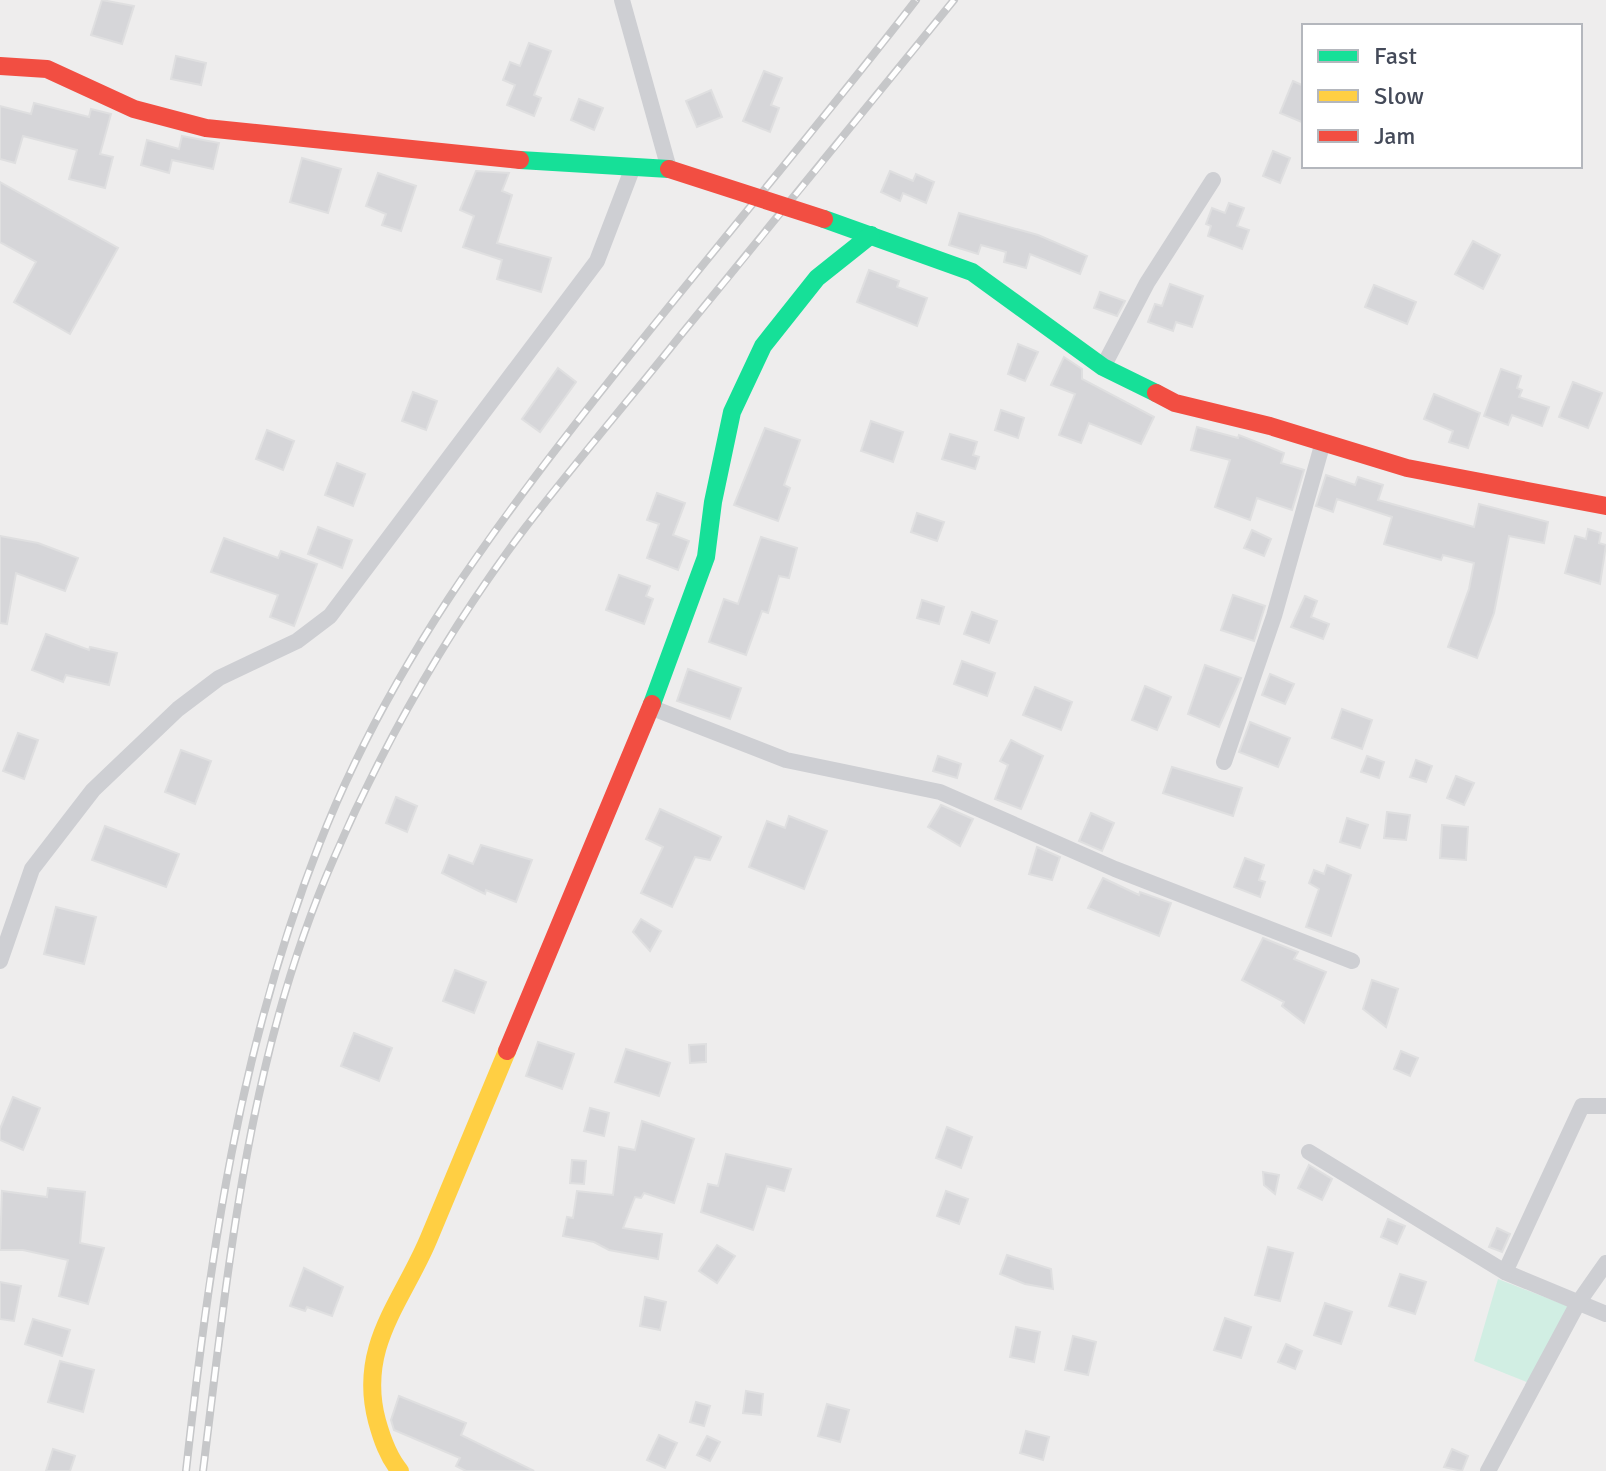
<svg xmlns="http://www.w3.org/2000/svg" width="1606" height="1471" font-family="Signika,sans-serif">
	<rect width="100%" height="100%" fill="#eeeded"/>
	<path fill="#d1eee3" d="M1498,1279L1570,1307L1529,1383L1474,1361Z"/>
	<g fill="#d6d6d9" stroke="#dfdfe0" stroke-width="2">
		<path d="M102,0L134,6L122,44L91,35Z"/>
		<path d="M529,43L551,51L534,95L541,98L534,116L507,105L515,85L503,80L510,62L520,66Z"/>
		<path d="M176,56L206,63L201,85L171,79Z"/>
		<path d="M764,71L782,78L771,105L779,108L770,132L743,121Z"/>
		<path d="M1293,81L1304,86V123L1280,113Z"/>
		<path d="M711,90L722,117L697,127L686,101Z"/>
		<path d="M579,99L603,108L594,130L571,120Z"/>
		<path d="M34,103L89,117L91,109L111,114L100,154L113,157L105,188L69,179L77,150L23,136L15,163L0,159V106L31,114Z"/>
		<path d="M182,136L219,143L213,169L172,160L169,173L141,165L147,140L179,149Z"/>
		<path d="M1273,151L1290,158L1280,183L1263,176Z"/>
		<path d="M302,158L341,169L328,213L290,202Z"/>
		<path d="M476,171L509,173L502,191L512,195L497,243L551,258L541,292L497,279L502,260L463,247L474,216L460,210Z"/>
		<path d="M890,171L913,181L916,174L934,182L926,203L903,193L900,201L881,192Z"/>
		<path d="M378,173L416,186L401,231L382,225L386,214L366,206Z"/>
		<path d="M0,182L118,248L70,334L14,302L36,262L0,242Z"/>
		<path d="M1229,203L1244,208L1237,226L1249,230L1242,249L1208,236L1211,226L1206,224L1212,208L1225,213Z"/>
		<path d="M959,213L1038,235L1087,256L1080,274L1030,254L1026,268L1004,262L1006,252L981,245L978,254L949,245Z"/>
		<path d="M1473,241L1500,255L1483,289L1455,274Z"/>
		<path d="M869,270L899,281L897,287L927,298L917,326L857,302Z"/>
		<path d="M1170,284L1203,296L1192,327L1176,322L1173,331L1148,322L1155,304L1162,306Z"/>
		<path d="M1374,285L1416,302L1407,324L1365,307Z"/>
		<path d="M1100,292L1125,301L1117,316L1094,308Z"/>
		<path d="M1018,344L1038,352L1025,381L1008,374Z"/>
		<path d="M1064,357L1082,369V379L1154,417L1141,444L1089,423L1081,443L1059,435L1075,394L1051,385Z"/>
		<path d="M558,368L576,382L540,432L522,419Z"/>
		<path d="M1501,369L1521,376L1517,388L1522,390L1519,397L1549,407L1542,426L1512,415L1508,425L1484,416Z"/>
		<path d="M1573,382L1602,393L1588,428L1559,417Z"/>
		<path d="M413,392L437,401L426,430L402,421Z"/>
		<path d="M1434,394L1480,413L1468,448L1449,442L1453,431L1424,419Z"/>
		<path d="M1001,410L1024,418L1018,438L995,430Z"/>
		<path d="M871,421L903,432L893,462L861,451Z"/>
		<path d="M1197,427L1238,438L1239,435L1284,453L1281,463L1304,470L1292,510L1257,498L1250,520L1215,507L1230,460L1191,450Z"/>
		<path d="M765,428L800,440L784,485L790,488L778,521L734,505Z"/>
		<path d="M267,430L294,441L283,470L256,459Z"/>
		<path d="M950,434L977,442L973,455L979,457L975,469L942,459Z"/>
		<path d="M337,463L365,474L353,506L325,495Z"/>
		<path d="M1326,475L1355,485L1358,477L1383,485L1378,500L1474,527L1479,504L1548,522L1544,543L1509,536L1494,613L1477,658L1448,647L1469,589L1474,563L1443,555L1441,560L1384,544L1392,517L1337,499L1333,512L1316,506Z"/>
		<path d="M657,493L685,503L673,535L689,541L678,570L647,558L659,524L647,520Z"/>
		<path d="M917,513L944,522L937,541L911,532Z"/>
		<path d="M318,527L352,540L342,568L308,554Z"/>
		<path d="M1588,529L1601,533L1599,543L1606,545L1600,584L1565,573L1575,536L1586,539Z"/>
		<path d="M1252,530L1271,539L1264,556L1244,548Z"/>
		<path d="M0,536L38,543L78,558L65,591L16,573L7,624L0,623Z"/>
		<path d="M761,537L797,548L789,578L779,576L768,613L762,611L746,655L709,642L724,599L738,604Z"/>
		<path d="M224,538L278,558L281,551L317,564L294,626L270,617L278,595L211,572Z"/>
		<path d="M619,575L650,586L646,596L653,599L644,624L606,610Z"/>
		<path d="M1233,595L1265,606L1254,641L1221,630Z"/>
		<path d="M1305,596L1317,601L1311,617L1329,624L1323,639L1291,627Z"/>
		<path d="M922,600L944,607L939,624L917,618Z"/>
		<path d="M972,612L997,621L989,643L964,634Z"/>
		<path d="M46,634L89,650L90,647L117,653L109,685L66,675L63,682L32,670Z"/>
		<path d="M962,661L995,673L987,696L954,684Z"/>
		<path d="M1205,665L1241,678L1219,727L1188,714Z"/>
		<path d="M688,669L741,688L730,719L677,701Z"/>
		<path d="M1270,674L1294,684L1285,704L1262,695Z"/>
		<path d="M1145,686L1171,697L1157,730L1132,720Z"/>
		<path d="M1035,687L1072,702L1061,730L1023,715Z"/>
		<path d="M1342,709L1372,720L1362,749L1332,738Z"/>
		<path d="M1250,722L1290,738L1278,767L1239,752Z"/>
		<path d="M18,733L38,740L24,779L3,771Z"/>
		<path d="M1011,740L1043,756L1021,809L995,799L1008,765L1000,761Z"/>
		<path d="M181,750L211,761L195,804L165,792Z"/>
		<path d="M938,756L961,764L957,778L933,771Z"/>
		<path d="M1367,756L1384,762L1379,778L1361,772Z"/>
		<path d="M1416,760L1432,766L1426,782L1410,777Z"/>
		<path d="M1172,767L1242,788L1233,816L1163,793Z"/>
		<path d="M1456,776L1474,783L1464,805L1447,798Z"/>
		<path d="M396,797L417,806L407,832L386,823Z"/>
		<path d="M941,805L973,819L960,846L928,827Z"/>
		<path d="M660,809L721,837L710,860L695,857L672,907L641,893L663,847L646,839Z"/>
		<path d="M1387,812L1410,815L1406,840L1384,838Z"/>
		<path d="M1091,813L1114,823L1102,851L1079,841Z"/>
		<path d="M789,816L827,831L804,889L749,867L767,821L785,828Z"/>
		<path d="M1347,818L1368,825L1360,848L1340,842Z"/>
		<path d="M1442,825L1468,827L1466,860L1440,858Z"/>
		<path d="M105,826L179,854L166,887L92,860Z"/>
		<path d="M481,845L532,860L516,902L486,890L485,894L442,873L449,855L473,864Z"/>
		<path d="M1037,847L1060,857L1052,880L1029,874Z"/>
		<path d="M1245,858L1264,865L1259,880L1265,882L1260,897L1234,887Z"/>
		<path d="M1327,865L1351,875L1331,936L1306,927L1319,889L1309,883L1314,870L1324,874Z"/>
		<path d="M1103,878L1139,895L1140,892L1171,903L1159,936L1088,908Z"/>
		<path d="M56,907L96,917L84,964L44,954Z"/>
		<path d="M641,919L661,931L650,951L633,932Z"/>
		<path d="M1263,938L1298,952L1294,959L1326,972L1304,1023L1282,1006L1284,1002L1242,980Z"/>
		<path d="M455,970L486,982L474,1013L443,1001Z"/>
		<path d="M1372,980L1398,989L1386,1027L1363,1009Z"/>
		<path d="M354,1033L392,1048L379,1081L341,1066Z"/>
		<path d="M538,1042L574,1054L562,1089L526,1076Z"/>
		<path d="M706,1044V1062L690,1063L689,1045Z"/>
		<path d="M626,1049L670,1063L659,1096L615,1082Z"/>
		<path d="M1401,1051L1418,1058L1410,1076L1394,1069Z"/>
		<path d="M13,1097L40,1108L23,1150L0,1140V1129Z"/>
		<path d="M590,1108L609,1113L604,1136L584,1131Z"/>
		<path d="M642,1121L694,1139L674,1203L644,1193L641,1198L635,1197L623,1228L662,1234L658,1259L609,1250L594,1242L563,1236L567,1217L573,1218L577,1191L613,1195L619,1147L635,1150Z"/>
		<path d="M947,1127L972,1137L961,1168L936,1158Z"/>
		<path d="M726,1154L791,1169L784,1191L767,1186L753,1230L701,1212L708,1184L718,1186Z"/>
		<path d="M572,1160L586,1161L584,1184L570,1183Z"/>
		<path d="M1309,1165L1332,1179L1322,1200L1298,1188Z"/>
		<path d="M1263,1172L1279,1175L1275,1194L1264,1185Z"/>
		<path d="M48,1188L85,1192L80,1243L104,1248L88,1304L59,1296L68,1260L23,1250H0L2,1191L47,1197Z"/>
		<path d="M946,1191L968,1199L959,1224L937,1216Z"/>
		<path d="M1388,1219L1405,1226L1397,1244L1381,1237Z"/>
		<path d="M1497,1228L1510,1234L1502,1252L1489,1247Z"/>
		<path d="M717,1245L735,1256L717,1283L699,1271Z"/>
		<path d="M1268,1247L1293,1253L1280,1301L1255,1295Z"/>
		<path d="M1007,1255L1051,1269L1053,1289L1025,1284L1000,1274Z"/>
		<path d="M304,1268L343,1287L332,1316L307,1307L305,1311L290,1306Z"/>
		<path d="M1400,1274L1426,1282L1415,1314L1389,1306Z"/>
		<path d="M0,1282L21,1286L14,1321L0,1319Z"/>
		<path d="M645,1297L666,1302L660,1330L640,1326Z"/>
		<path d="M1325,1303L1352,1312L1341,1344L1314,1335Z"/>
		<path d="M1225,1318L1251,1327L1241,1358L1214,1350Z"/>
		<path d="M33,1319L70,1330L62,1356L25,1344Z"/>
		<path d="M1016,1327L1040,1332L1034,1362L1010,1357Z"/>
		<path d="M1073,1336L1096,1342L1088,1375L1065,1370Z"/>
		<path d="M1286,1344L1302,1351L1295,1369L1278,1362Z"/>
		<path d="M60,1361L94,1370L83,1412L48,1402Z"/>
		<path d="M746,1391L763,1394L761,1415L743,1413Z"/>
		<path d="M399,1396L466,1423L461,1435L534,1471H466L456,1466L460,1458L394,1430L391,1420Z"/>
		<path d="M696,1402L710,1406L704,1426L690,1422Z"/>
		<path d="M827,1404L849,1410L840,1442L818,1436Z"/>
		<path d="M1026,1431L1049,1437L1043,1460L1020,1453Z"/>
		<path d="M659,1435L677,1443L665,1468L647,1460Z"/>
		<path d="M707,1436L720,1442L710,1461L697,1455Z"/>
		<path d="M53,1449L75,1456L70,1471H46Z"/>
		<path d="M1452,1449L1468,1456L1462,1471L1444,1467Z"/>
	</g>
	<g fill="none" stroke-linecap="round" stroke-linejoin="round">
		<g stroke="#cecfd3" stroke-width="16">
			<path d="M622,0L669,169"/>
			<path d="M1103,367L1147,283L1213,180"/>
			<path d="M650,707L786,760L940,792L1115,869L1352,961"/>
			<path d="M1224,762L1274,616L1323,442"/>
			<path d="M0,961L32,869L93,790L178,709L219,678L297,641L330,616L597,261L633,167"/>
			<path d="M1606,1106H1582L1505,1272L1606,1314"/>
			<path d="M1309,1152L1505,1272"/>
			<path d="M1488,1471L1578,1303L1606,1263"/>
		</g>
		<g stroke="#16e098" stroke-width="18">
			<path d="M520,160L669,169"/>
			<path d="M824,219L972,272L1103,367L1156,393"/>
			<path d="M652,704L706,557L713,502L732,412L763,346L817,278L871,235"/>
		</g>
		<path stroke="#ffcf43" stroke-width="18" d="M400,1471C388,1457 382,1439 377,1421C357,1346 403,1301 429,1238C455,1176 481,1113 507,1051"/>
		<g stroke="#f24e42" stroke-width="18">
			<path d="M0,66L47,69L134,109L206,128L520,160"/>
			<path d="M1156,393L1175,403L1270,426L1407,468L1606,506"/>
			<path d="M507,1051L652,704"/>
		</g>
		<defs>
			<g id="rail">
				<path d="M186,1471C210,1255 239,1049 319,845C388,668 497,522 614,375C714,249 818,127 916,0"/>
				<path d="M203,1471C229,1262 248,1053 334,858C384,742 449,629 525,528C575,463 629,400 680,336C772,224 863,112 954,0"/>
			</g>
		</defs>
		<use href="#rail" stroke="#c6c7c9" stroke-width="8"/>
		<use href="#rail" stroke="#fff" stroke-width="5" stroke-dasharray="15" stroke-linecap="butt"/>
		<path stroke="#f24e42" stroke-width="18" d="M669,169L824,219"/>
	</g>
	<rect x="1302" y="24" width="280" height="144" fill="#ffffff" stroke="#b4b7bd" stroke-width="2"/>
	<rect x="1318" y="50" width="40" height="12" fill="#16e098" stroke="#b4b7bd" stroke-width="2"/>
	<text x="1374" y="64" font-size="24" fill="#444a59">Fast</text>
	<rect x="1318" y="90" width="40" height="12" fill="#ffcf43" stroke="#b4b7bd" stroke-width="2"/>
	<text x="1374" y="104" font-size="24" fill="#444a59">Slow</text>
	<rect x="1318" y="130" width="40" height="12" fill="#f24e42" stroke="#b4b7bd" stroke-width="2"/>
	<text x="1374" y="144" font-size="24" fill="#444a59">Jam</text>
</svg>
